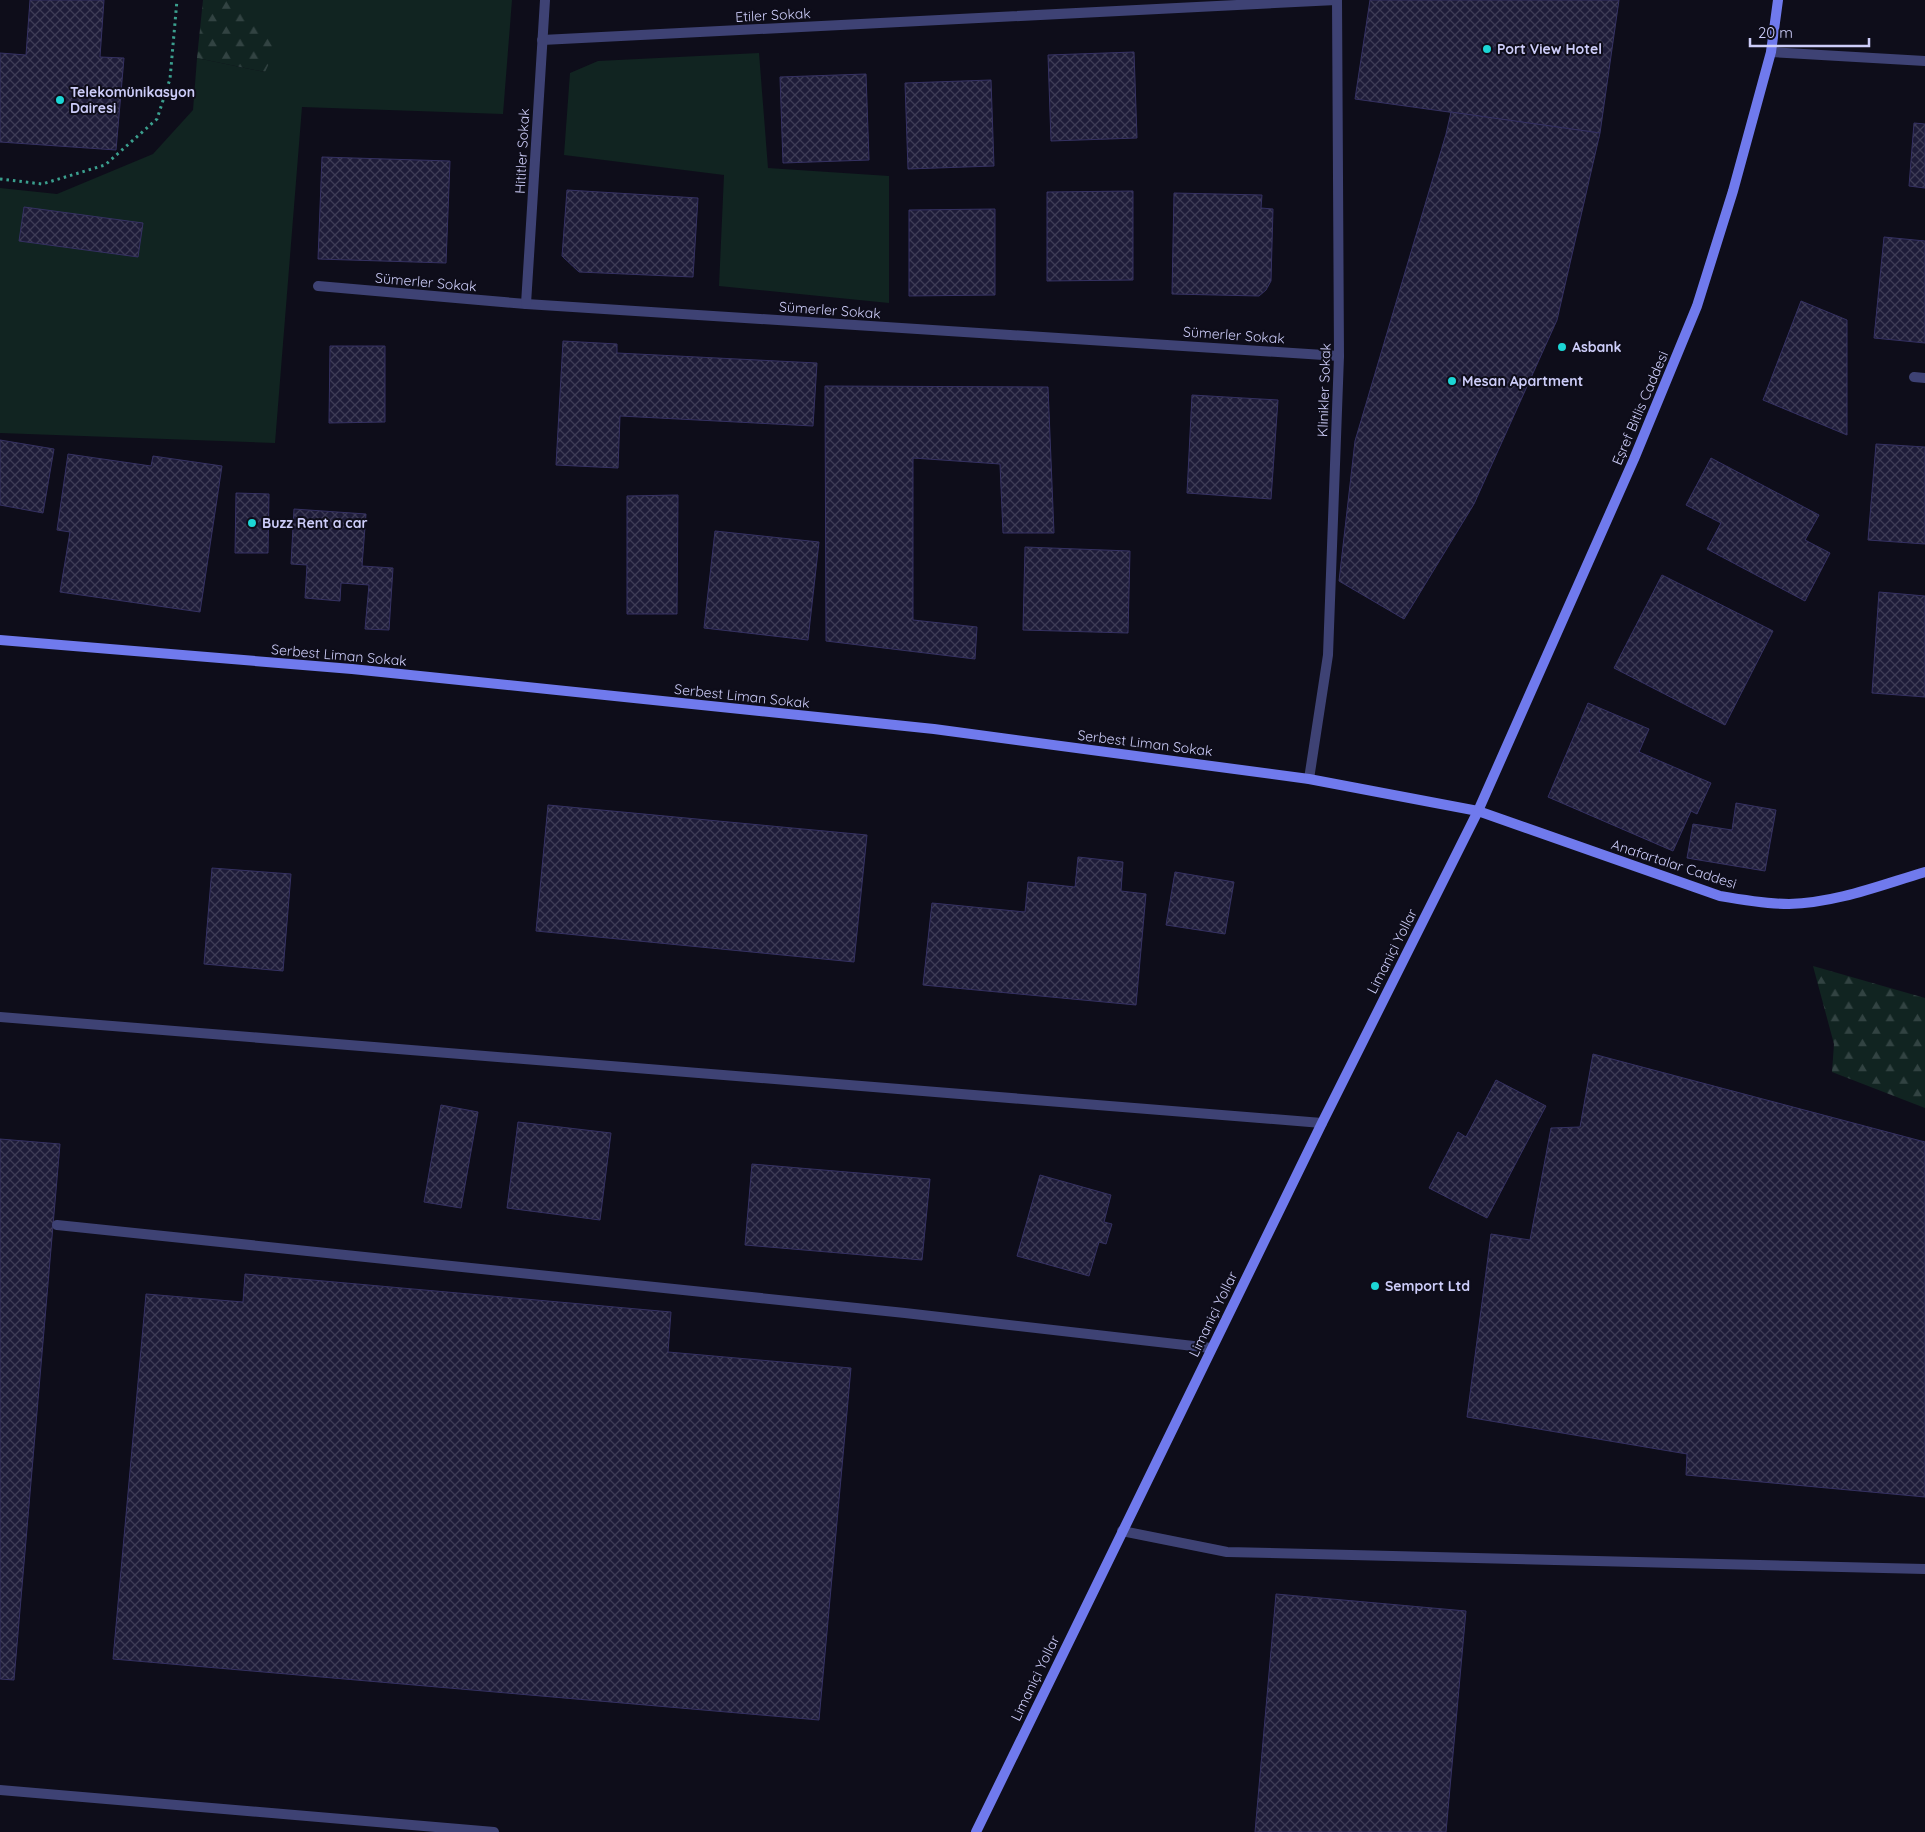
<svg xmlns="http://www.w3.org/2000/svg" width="1925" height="1832" font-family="Quicksand,sans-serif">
	<defs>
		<pattern id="forest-firs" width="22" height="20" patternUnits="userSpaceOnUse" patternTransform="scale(1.25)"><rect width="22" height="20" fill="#112421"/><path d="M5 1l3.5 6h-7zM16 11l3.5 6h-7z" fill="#324342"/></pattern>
		<pattern id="building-cross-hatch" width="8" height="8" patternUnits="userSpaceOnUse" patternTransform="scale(1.25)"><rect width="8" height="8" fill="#1e1c39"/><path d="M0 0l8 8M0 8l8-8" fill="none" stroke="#3e3c56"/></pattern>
	</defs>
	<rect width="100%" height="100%" fill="#0e0d1a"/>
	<g fill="#112421">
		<path d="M227,0H512L503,114L302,107L275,443L0,433V188L57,194L153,154L193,110L197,58L265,72Z"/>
		<path d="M759,53L768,168L889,176V303L719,286L724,175L564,155L570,73L598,61Z"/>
	</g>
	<g fill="url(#forest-firs)">
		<path d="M203,0H227L279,42L265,72L197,58Z"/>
		<path d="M1813,966L1925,998V1108L1832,1072L1834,1044Z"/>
	</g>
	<g fill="url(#building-cross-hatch)" stroke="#353162">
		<path d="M30,0H104L100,57L124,58L116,150L0,142V53L26,55Z"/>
		<path d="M1370,0H1619L1600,133L1355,99Z"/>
		<path d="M1134,52L1137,138L1051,141L1048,55Z"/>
		<path d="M866,74L869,160L783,163L780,77Z"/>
		<path d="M991,80L994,166L908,169L905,83Z"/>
		<path d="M1451,112L1600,133L1557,320L1474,504L1404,619L1339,581L1355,441L1446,134Z"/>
		<path d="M1914,123L1925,124V188L1909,186Z"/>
		<path d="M322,157L450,161L446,263L318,259Z"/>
		<path d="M567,190L698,198L693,277L579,272L562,256Z"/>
		<path d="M1133,191V280L1047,281V192Z"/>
		<path d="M1174,193L1262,195L1261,208L1273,209L1271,281L1266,290L1259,296L1172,294Z"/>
		<path d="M24,207L143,223L138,257L19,241Z"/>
		<path d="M995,209V295L909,296V210Z"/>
		<path d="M1884,237L1925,241V343L1874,338Z"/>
		<path d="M1801,301L1847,320V435L1763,400Z"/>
		<path d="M563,341L617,344V353L817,363L813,426L620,416L618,468L556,465Z"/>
		<path d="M330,346H385V422L329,423Z"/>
		<path d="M825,386L1048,387L1054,533H1003L1000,464L913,458V620L977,627L975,659L826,641Z"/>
		<path d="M1192,395L1278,400L1271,499L1187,493Z"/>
		<path d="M0,440L54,449L43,513L0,505Z"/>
		<path d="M1876,444L1925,447V544L1868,540Z"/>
		<path d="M68,454L151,466L153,456L222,466L200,612L60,592L70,532L57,530Z"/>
		<path d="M1711,458L1819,515L1805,540L1830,553L1805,601L1707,549L1721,523L1686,505Z"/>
		<path d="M236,493L269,494L268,553H235Z"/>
		<path d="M678,495L677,614H627V496Z"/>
		<path d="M294,509L366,514L362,566L393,568L389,630L365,629L369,585L341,583L340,601L305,598L307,565L291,564Z"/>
		<path d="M715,531L819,542L808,640L704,628Z"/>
		<path d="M1025,547L1130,551L1128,633L1023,630Z"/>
		<path d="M1662,575L1773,631L1725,725L1614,668Z"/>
		<path d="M1879,592L1925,596V697L1872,693Z"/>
		<path d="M1588,703L1649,729L1639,752L1711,783L1697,814L1691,811L1673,851L1548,797Z"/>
		<path d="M1736,803L1776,810L1765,871L1687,858L1693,824L1732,830Z"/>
		<path d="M548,805L867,835L854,962L536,931Z"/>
		<path d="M1078,857L1123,862L1121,891L1146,894L1136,1005L923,985L932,903L1025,912L1028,882L1075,887Z"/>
		<path d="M212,868L291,874L283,971L204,964Z"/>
		<path d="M1175,872L1234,882L1225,934L1166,925Z"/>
		<path d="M1593,1054L1925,1142V1497L1686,1475L1687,1454L1467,1417L1491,1234L1530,1240L1551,1128L1580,1127Z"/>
		<path d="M1496,1080L1546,1106L1487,1218L1429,1188L1458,1132L1466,1137Z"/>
		<path d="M441,1105L478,1112L461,1208L424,1202Z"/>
		<path d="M518,1122L611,1133L600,1220L507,1208Z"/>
		<path d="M0,1139L60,1144L14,1680L0,1679Z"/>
		<path d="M752,1164L930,1179L922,1260L745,1245Z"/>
		<path d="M1040,1175L1111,1195L1104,1222L1112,1224L1106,1244L1099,1242L1089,1276L1017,1256Z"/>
		<path d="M245,1274L671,1312L668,1352L851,1368L819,1720L113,1659L146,1294L243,1302Z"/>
		<path d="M1276,1594L1466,1611L1446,1832H1255Z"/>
	</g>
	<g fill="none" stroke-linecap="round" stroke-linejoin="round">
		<path stroke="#3b9f8e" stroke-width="3" stroke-dasharray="2.5 4" stroke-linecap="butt" d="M0,179L42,184L105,165L157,119L170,79L177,0"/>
		<g stroke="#3e4274" stroke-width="10">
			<path d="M542,40L1336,0"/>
			<path d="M1771,52L1925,61"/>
			<path d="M318,286L526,304L1339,356"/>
			<path d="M526,304L545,0"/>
			<path d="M1914,377L1925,378"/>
			<path d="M1309,779L1328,655L1339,356L1337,0"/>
			<path d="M0,1017L1322,1123"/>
			<path d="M57,1225L905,1313L1211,1348"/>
			<path d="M1122,1531L1227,1552L1925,1569"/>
			<path d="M0,1790L494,1832"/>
		</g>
		<g stroke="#707aed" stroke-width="10">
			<path d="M0,640L352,669L934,729L1309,779L1478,811L1720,896C1743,900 1766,904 1789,904C1836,903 1881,885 1925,872"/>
			<path d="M976,1832L1322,1123L1478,811L1634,459L1697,306L1733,191L1771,52L1778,0"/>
		</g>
	</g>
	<g fill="#1cd6d5" stroke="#0e0d1a" stroke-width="2">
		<circle cx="1487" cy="49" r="5"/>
		<circle cx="60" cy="100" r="5"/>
		<circle cx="1562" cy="347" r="5"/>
		<circle cx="1452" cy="381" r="5"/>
		<circle cx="252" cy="523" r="5"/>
		<circle cx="1375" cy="1286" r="5"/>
	</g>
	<g text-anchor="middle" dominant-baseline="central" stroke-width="4" stroke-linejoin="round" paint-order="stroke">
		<g font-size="14" fill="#cdcdf9" stroke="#0e0d1a">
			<text transform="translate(773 15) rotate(-3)">Etiler Sokak</text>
			<text transform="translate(522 151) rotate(-87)">Hititler Sokak</text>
			<text transform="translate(426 282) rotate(5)">Sümerler Sokak</text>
			<text transform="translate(830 310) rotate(4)">Sümerler Sokak</text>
			<text transform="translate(1234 335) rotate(4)">Sümerler Sokak</text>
			<text transform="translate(1324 390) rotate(-88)">Klinikler Sokak</text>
			<text transform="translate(1640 408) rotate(-67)">Eşref Bitlis Caddesi</text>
			<text transform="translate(339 655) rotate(5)">Serbest Liman Sokak</text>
			<text transform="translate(742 696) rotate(6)">Serbest Liman Sokak</text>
			<text transform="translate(1145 743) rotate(7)">Serbest Liman Sokak</text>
			<text transform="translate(1674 864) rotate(18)">Anafartalar Caddesi</text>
			<text transform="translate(1392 951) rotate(-63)">Limaniçi Yollar</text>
			<text transform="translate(1213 1314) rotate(-64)">Limaniçi Yollar</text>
			<text transform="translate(1035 1678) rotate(-64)">Limaniçi Yollar</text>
		</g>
		<g font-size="14" font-weight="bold" fill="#cdcdf9" stroke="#0e0d1a" text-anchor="start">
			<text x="1497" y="49">Port View Hotel</text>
			<text x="70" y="92">Telekomünikasyon<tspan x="70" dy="16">Dairesi</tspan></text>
			<text x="1572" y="347">Asbank</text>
			<text x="1462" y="381">Mesan Apartment</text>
			<text x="262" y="523">Buzz Rent a car</text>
			<text x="1385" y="1286">Semport Ltd</text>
		</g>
	</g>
	<path d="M1750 38v8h119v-8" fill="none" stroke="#cdcdf9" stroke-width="2.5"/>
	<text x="1758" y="38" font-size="15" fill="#cdcdf9" stroke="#0e0d1a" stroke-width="4" paint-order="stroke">20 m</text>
</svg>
